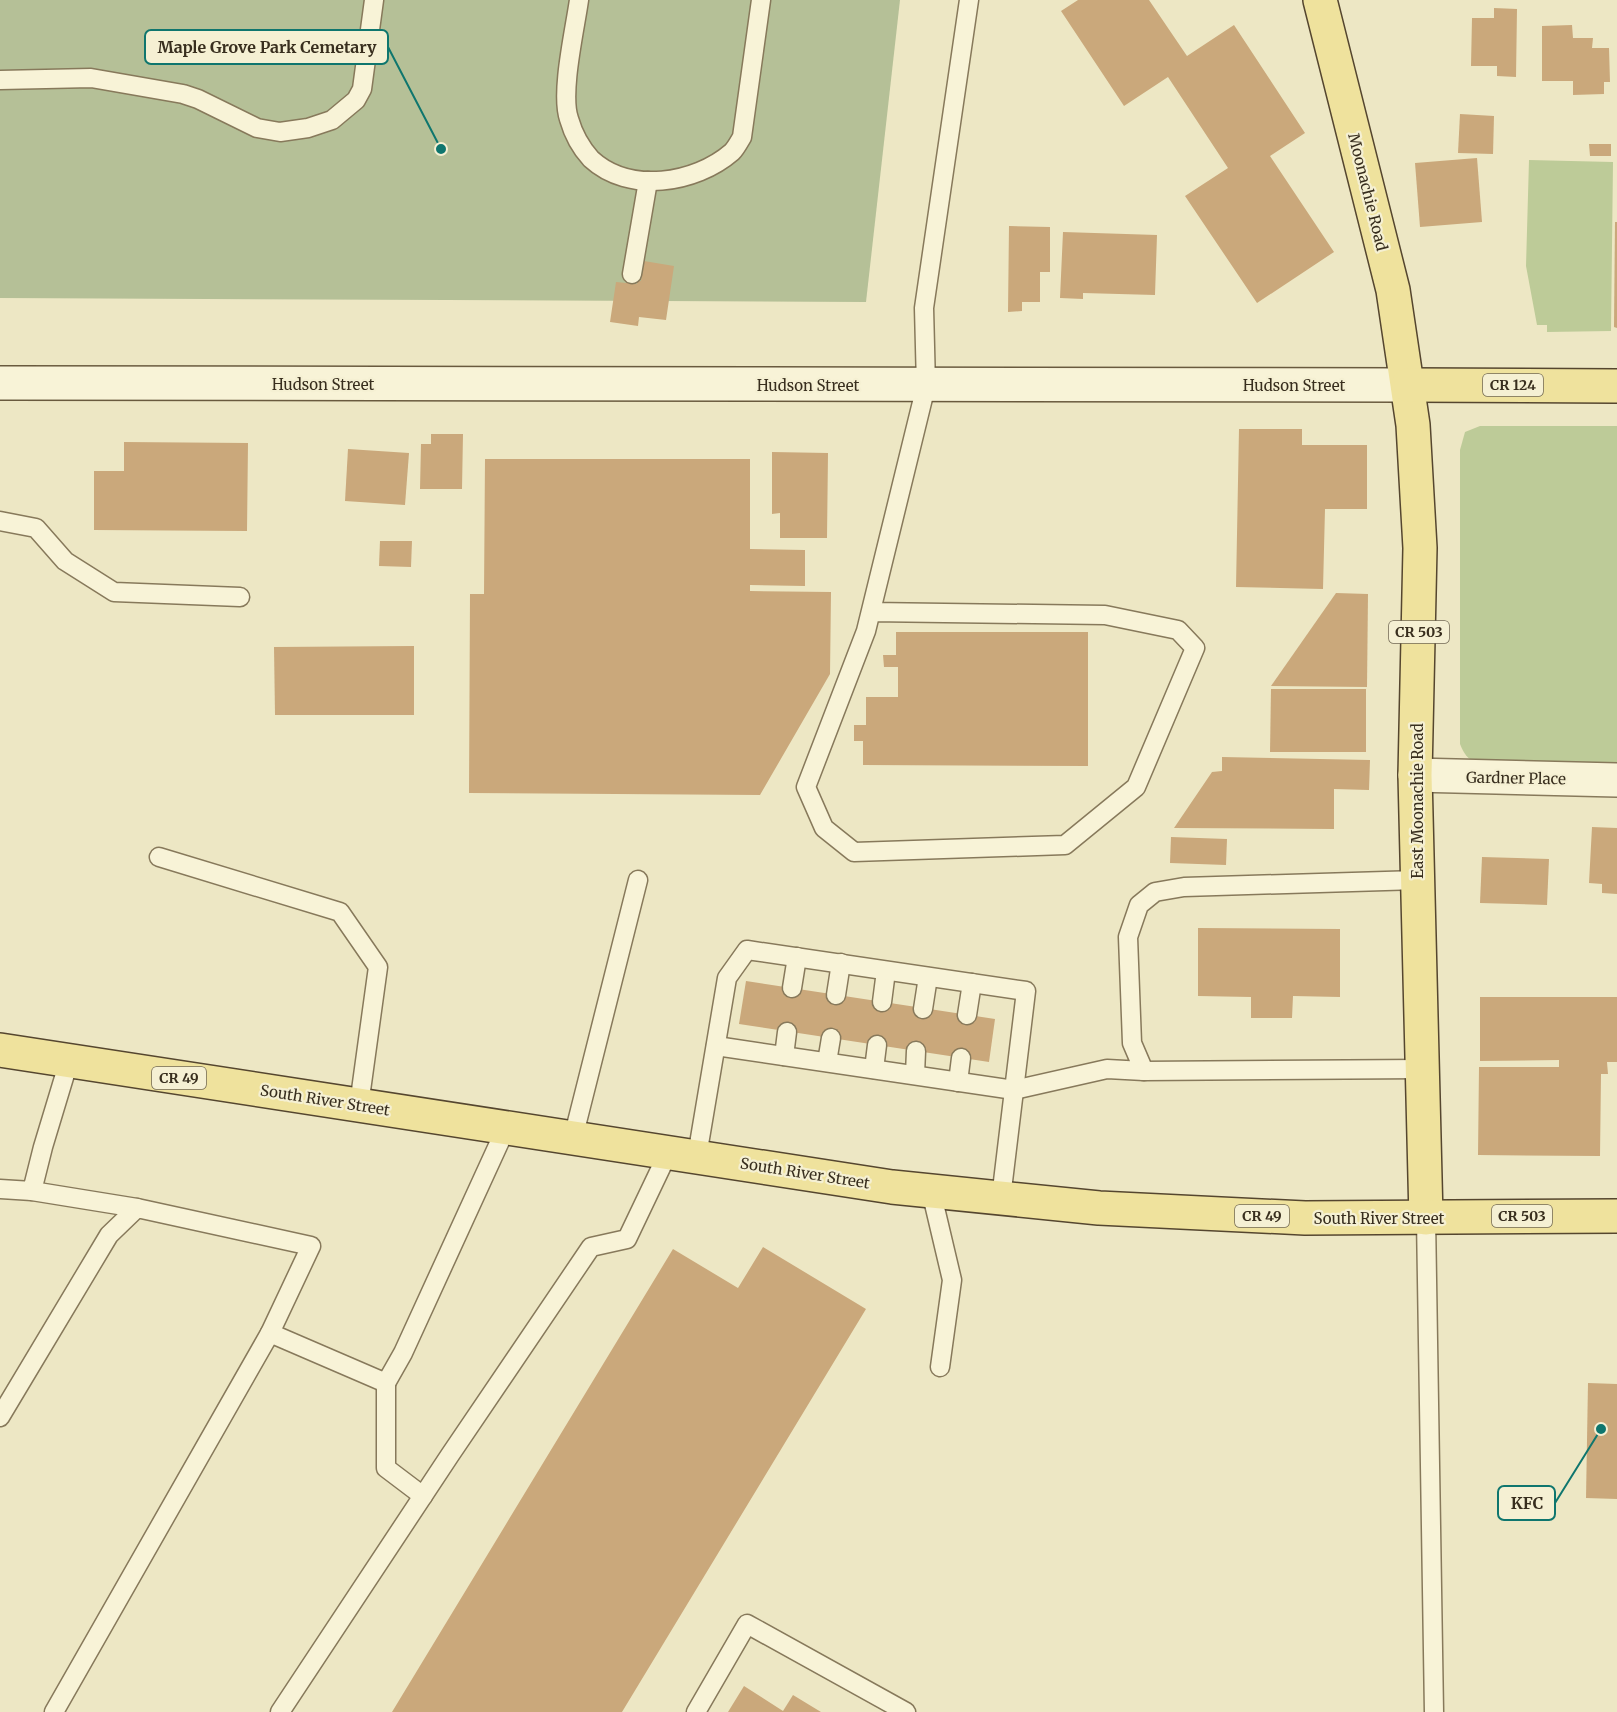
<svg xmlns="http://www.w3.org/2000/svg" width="1617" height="1712" font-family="Merriweather,serif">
	<rect width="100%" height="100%" fill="#ede7c4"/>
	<g fill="#bdcb98">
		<path d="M1529,160L1613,162L1611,331L1547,332V325H1537L1526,266Z"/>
		<path d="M1480,426H1617V765L1476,763C1467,758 1464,754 1460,744V450L1465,432Z"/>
	</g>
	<path fill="#b5c097" d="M0,0H900L866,302L0,298Z"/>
	<g fill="#caa87b">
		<path d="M1078,0H1149L1187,56L1234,25L1305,133L1270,156L1334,252L1257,303L1185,196L1228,168L1168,77L1124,106L1061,11Z"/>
		<path d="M1494,8L1517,9L1516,77L1497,76V66H1471L1472,18H1494Z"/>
		<path d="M1572,25L1573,38H1593L1592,48H1609L1610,82H1604V94L1573,95V81H1542V26Z"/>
		<path d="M1460,114L1494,116L1493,154L1458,153Z"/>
		<path d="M1589,144H1611V156H1590Z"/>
		<path d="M1477,158L1482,222L1420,227L1415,163Z"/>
		<path d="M1615,222H1617V328L1614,327Z"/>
		<path d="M1009,226L1050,227V272H1040V302H1022V311L1008,312Z"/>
		<path d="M1063,232L1157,235L1155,295L1083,293V299L1060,298Z"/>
		<path d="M644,261L674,266L666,320L639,317L638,326L610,322L616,282L637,284V281H641Z"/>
		<path d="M1239,429H1302V445H1367V509H1325L1323,589L1236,587Z"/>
		<path d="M431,434H463L462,489H420L421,444H431Z"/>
		<path d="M124,442L248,443L247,531L94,530V471H124Z"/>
		<path d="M348,449L409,453L405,505L345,501Z"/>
		<path d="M772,452L828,453L827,538H780V513L772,514Z"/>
		<path d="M485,459H750V549L805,550V586L750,585V591L831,592L830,674L760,795L469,793L470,594H484Z"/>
		<path d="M380,541H412L411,567L379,566Z"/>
		<path d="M1336,593L1368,594L1367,687L1271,686Z"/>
		<path d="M896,632H1088V766L863,765V741H854V725H866V697H898V667H884L883,655H896Z"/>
		<path d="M414,646V715H275L274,647Z"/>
		<path d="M1271,689H1366V752H1270Z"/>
		<path d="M1222,757L1370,760L1369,790L1334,789V829L1174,828L1212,772L1222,771Z"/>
		<path d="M1592,827L1617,828V894L1602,893V884L1589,883Z"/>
		<path d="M1171,837L1227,839L1226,865L1170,863Z"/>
		<path d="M1482,857L1549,859L1547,905L1480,903Z"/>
		<path d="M1198,928L1340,929V997L1293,996L1292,1018H1251V997L1198,996Z"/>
		<path d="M746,981L995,1019L989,1062L739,1024Z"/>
		<path d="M1480,997H1617V1062H1607L1608,1074H1601L1600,1156L1478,1155L1479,1067H1559V1060L1480,1061Z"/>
		<path d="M763,1247L866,1309L622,1712H392L673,1249L738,1288Z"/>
		<path d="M1588,1383L1617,1384V1499L1586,1498Z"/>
		<path d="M744,1686L783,1711L793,1695L821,1712H728Z"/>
	</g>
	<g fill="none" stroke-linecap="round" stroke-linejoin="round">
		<defs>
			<g id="lane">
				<path d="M579,0C575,29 560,93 569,119C573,133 581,148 591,159C629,194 695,184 732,152C736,148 739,142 742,137L761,0"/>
				<path d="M0,80L91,78L183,94L198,99L257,128L280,132L308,128L332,120L356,100L362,89L374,0"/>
				<path d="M632,274L648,181"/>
				<path d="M0,521L36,528L65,561L114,592L240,597"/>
				<path d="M871,612L1105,615L1178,630L1195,648L1136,787L1065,845L854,852L824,828L806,787L866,631L926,386L924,308L969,0"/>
				<path d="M159,857L340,912L378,967L359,1105"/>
				<path d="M792,988L797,957"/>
				<path d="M836,995L841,963"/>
				<path d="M882,1002L886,971"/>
				<path d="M923,1009L928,977"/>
				<path d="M967,1015L972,983"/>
				<path d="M716,1046L1014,1090L1107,1069L1144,1071L1132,1043L1128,937L1139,905L1155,892L1184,887L1418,880"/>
				<path d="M784,1056L787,1032"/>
				<path d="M827,1062L831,1038"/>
				<path d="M874,1069L877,1045"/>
				<path d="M1144,1071L1423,1069"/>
				<path d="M915,1074L916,1051"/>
				<path d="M958,1082L961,1058"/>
				<path d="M573,1138L638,880"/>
				<path d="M697,1156L727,978L747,950L1026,991L1001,1198"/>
				<path d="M0,1189L32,1191L43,1147L69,1061"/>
				<path d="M32,1191L137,1208"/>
				<path d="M931,1191L952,1280L940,1367"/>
				<path d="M1426,1218L1434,1712"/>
				<path d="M386,1383V1468L423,1496"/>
				<path d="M0,1417L109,1235L137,1208L311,1246L270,1333L386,1383L403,1353L506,1128"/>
				<path d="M54,1712L270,1333"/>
				<path d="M280,1712L450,1455L591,1247L627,1239L668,1153"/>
				<path d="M696,1712L747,1624L906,1712"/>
			</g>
			<path id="street" d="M1415,775L1617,780"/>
			<path id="secondary" d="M0,383L1408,385"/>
			<g id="primary">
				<path d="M1320,0L1393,290L1413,425L1420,548L1415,775L1426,1218"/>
				<path d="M1408,385L1617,386"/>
				<path d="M0,1050L892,1187L1099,1208L1305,1218L1617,1216"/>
			</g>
		</defs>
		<use href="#lane" stroke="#87795b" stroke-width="21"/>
		<use href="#street" stroke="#87795b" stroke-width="36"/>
		<use href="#secondary" stroke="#695a3e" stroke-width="36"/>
		<use href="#primary" stroke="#55462f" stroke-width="36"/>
		<use href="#lane" stroke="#f8f3d7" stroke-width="18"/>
		<use href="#street" stroke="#f8f3d7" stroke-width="33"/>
		<use href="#secondary" stroke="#f8f3d7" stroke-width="33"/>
		<use href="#primary" stroke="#efe29d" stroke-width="33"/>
	</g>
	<g text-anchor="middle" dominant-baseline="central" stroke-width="4.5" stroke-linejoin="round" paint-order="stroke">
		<g fill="#f5f0d3" stroke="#716854" stroke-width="1.5">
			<rect x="1483" y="374" width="60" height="22" rx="4.5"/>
			<rect x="1389" y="621" width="60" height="22" rx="4.5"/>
			<rect x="152" y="1067" width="54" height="22" rx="4.5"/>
			<rect x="1235" y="1205" width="54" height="22" rx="4.5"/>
			<rect x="1492" y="1205" width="60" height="22" rx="4.5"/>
		</g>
		<g font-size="14" font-weight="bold" fill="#382e1e">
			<text x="1513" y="385">CR 124</text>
			<text x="1419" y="632">CR 503</text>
			<text x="179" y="1078">CR 49</text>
			<text x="1262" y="1216">CR 49</text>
			<text x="1522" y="1216">CR 503</text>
		</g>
		<g font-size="15" fill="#382e1e" stroke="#f5f0d3">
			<text transform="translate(1368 192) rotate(76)">Moonachie Road</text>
			<text x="323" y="384">Hudson Street</text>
			<text x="808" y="385">Hudson Street</text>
			<text x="1294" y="385">Hudson Street</text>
			<text transform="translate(1516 778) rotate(1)">Gardner Place</text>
			<text transform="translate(1417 801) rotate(-90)">East Moonachie Road</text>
			<text transform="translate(325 1100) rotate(9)">South River Street</text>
			<text transform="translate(805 1173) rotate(9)">South River Street</text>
			<text x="1379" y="1218">South River Street</text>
		</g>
	</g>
	<path fill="none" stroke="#0f766e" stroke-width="2" d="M441 149L388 47M1601 1429L1555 1503"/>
	<g fill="#0f766e" stroke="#f5f0d3" stroke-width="2">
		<circle cx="441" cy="149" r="6"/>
		<circle cx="1601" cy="1429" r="6"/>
	</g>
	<g fill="#f5f0d3" stroke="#0f766e" stroke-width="2">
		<rect x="145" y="30" width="243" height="34" rx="6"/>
		<rect x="1498" y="1486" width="57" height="34" rx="6"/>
	</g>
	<g font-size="16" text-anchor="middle" font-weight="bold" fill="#382e1e">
		<text x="267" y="53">Maple Grove Park Cemetary</text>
		<text x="1527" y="1509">KFC</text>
	</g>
</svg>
